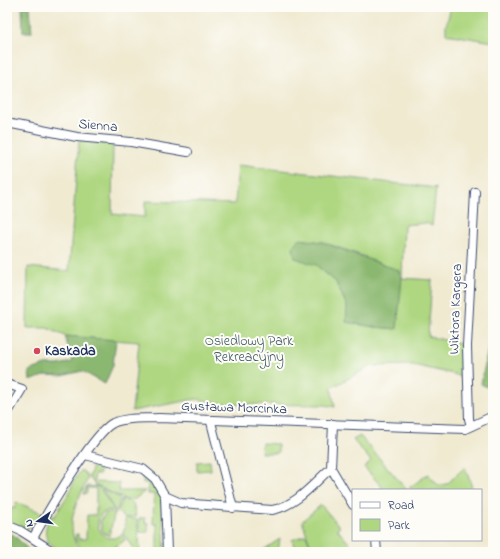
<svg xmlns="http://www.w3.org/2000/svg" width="500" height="559" font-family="'Indie Flower',sans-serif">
	<rect width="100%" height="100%" fill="#fdfcf7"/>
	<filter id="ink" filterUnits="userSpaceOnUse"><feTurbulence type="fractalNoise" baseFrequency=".025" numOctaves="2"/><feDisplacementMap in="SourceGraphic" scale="8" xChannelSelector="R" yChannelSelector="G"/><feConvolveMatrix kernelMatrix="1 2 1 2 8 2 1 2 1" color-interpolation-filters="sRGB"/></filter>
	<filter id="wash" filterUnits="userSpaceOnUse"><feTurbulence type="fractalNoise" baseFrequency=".012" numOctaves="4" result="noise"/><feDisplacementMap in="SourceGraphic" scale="16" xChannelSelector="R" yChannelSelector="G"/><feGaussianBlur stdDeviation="0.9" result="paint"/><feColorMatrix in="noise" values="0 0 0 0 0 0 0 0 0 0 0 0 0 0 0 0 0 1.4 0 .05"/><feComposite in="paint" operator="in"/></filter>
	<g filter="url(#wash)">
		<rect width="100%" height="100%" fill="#f0ead1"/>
		<g fill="#afd781" stroke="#658370" fill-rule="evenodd">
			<path d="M451,7H493V42L446,34V26Z"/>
			<path d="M79,140L113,144L112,214L145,217V201L235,204L238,165L436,188L432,226L426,223L404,225L402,278L432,280L428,336L464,345L466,377L413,365L371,366L331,388L335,407L325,405L225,404L196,399L132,411L139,342L65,336L47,328H27L28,267L69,271ZM298,239L322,242L366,257L397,329L374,327L347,322V306L336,282L316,265Z"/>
			<path d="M360,436L407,490H381L382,487L364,467L371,461L353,440Z"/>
			<path d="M262,443L278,444V453H261Z"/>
			<path d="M210,461L211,470L197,471V462Z"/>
			<path d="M94,463L100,464V474H95L94,482L119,483V491H145L135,499L127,500L95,485L89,477Z"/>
			<path d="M465,467L473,490H411L409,488L428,474L438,485L447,484Z"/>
			<path d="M81,470L85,473L88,478C76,505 63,524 80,552C57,552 36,543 50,517L55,516L72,488V484Z"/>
			<path d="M143,475H148L161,494L165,546L159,552H157V524H153L154,494H148V483H143Z"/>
			<path d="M87,486L99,487L114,510C85,510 100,551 122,534L125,540L108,552H83L75,539L76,534H78V539H86L87,515H96V488H87V493L83,494Z"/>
			<path d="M102,489L120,498L117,511H115Z"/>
			<path d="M122,499L133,503L136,516L124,518L118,512Z"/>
			<path d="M16,502L40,512L42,518L39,523L27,528C13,524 7,523 7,508L11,509L15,507Z"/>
			<path d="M321,505L340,527L337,529L354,549L351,552H313L302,521Z"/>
			<path d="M115,512L109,536L102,531L100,521L106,513Z"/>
			<path d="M125,518L137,519L140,552H135L123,533L125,527Z"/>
			<path d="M139,518H145V523H148V532H139Z"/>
			<path d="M306,535L313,552H296L292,540Z"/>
			<path d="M280,539L278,552H260Z"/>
		</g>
		<g fill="#8bb86f" stroke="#537466">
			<path d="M22,7H30L32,32H23Z"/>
			<path d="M298,239L322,242L398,270L402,278L397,329L374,327L346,322L347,306L336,282L316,265L295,258L293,248Z"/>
			<path d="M65,336L116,340L113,365L105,384L82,371L62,376L46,375L30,381L29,371L45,365H58L72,362Z"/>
			<path d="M493,344V386L489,388L481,384L488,348Z"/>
			<path d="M7,533L14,535L31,552H7Z"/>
		</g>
	</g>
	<g filter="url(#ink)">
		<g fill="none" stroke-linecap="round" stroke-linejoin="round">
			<defs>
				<g id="minor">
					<path d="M7,123L77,137L131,142L188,152"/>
					<path d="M7,384L22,389L10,409"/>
					<path d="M211,422L233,508"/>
					<path d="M471,426L469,419L467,346L475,192"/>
					<path d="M85,455L143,469L155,479L165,496L181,503L272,510C296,506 313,484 331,468"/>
					<path d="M331,468L333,424"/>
					<path d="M331,468L353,505"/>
					<path d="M165,496L167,552"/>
					<path d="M7,525L21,531L54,552"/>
					<path d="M33,538C46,515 93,433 113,423C126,417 144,419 159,418L465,429L493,416"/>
					<path d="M376,540L377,552"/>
				</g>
			</defs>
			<use href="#minor" stroke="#3b4b6f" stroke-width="10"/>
			<use href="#minor" stroke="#fff" stroke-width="8"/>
		</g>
	</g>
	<circle fill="#d1495b" stroke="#fdfcf7" stroke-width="1.5" cx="37" cy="351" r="4"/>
	<g text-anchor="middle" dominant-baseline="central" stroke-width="4" stroke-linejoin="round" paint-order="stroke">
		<g font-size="14" fill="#1b2f5e" stroke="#fdfcf7">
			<text transform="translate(98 126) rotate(5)">Sienna</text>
			<text transform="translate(456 309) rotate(-88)">Wiktora Kargera</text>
			<text transform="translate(234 408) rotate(2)">Gustawa Morcinka</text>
		</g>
		<g font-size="14" fill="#405967" stroke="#fdfcf7">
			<text x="249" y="341">Osiedlowy Park<tspan x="249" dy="16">Rekreacyjny</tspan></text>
		</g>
		<g font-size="14" font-weight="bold" fill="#1b2f5e" stroke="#fdfcf7" text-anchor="start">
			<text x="45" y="351">Kaskada</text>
		</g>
	</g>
	<rect width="500" height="559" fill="none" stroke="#fdfcf7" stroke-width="24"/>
	<rect x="352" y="489" width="130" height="52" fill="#fdfcf7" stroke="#a3aaba"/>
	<rect x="360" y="502" width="20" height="6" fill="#ffffff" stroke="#a3aaba"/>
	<text x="388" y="509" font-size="12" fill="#1b2f5e">Road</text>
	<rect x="360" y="519" width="20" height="12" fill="#afd781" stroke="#a3aaba"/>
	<text x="388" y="529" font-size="12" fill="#1b2f5e">Park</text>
	<g transform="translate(38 521) rotate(257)" stroke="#fdfcf7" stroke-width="3" paint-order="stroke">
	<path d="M0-3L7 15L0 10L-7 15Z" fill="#1b2f5e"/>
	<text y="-6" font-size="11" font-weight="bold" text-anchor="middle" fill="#1b2f5e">N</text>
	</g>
</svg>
